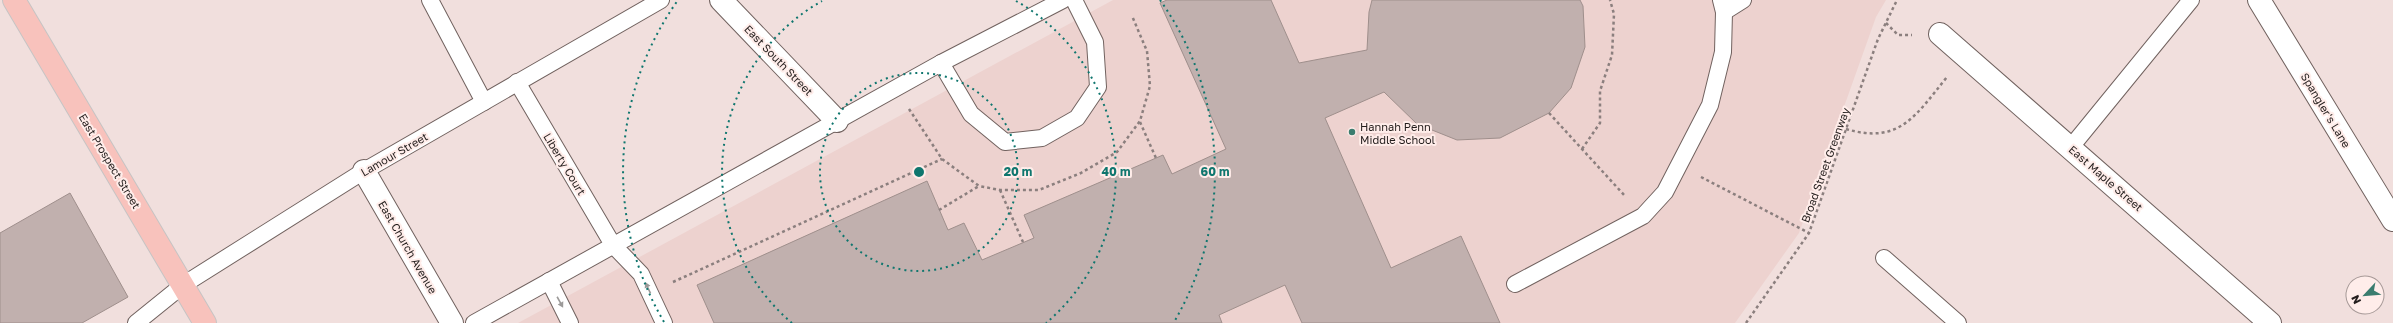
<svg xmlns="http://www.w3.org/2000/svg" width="2393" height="323" font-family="'Golos Text',sans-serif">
	<rect width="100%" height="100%" fill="#f1dfdd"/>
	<path fill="#edd2cf" d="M1113,0H1886L1876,17L1799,233L1735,323H518Z"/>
	<g fill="#c1b0ae" stroke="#9f8f8c">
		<path d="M1167,0H1271L1299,63L1367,50L1369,12L1372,0H1580L1583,6L1585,47L1571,88L1549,113L1500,138L1457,140L1417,124L1384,92L1325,118L1391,268L1461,236L1500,323H1302L1285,285L1219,315L1222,323H714L697,285L927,181L948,230L964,223L982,260L1034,238L1024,215L1163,155L1172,174L1226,149L1160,3Z"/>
		<path d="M70,193L128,297L82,323H0V233Z"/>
	</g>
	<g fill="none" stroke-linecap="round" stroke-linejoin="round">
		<defs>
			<g id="service">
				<path d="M430,0L484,102"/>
				<path d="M1724,12L1743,0"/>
				<path d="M941,63L971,114L1005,142L1042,138L1077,118L1098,87L1095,42L1074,0"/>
				<path d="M517,82L613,245L641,274L664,323"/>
				<path d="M2071,147L2191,0"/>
				<path d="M1884,258L1958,323"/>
				<path d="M549,281L570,323"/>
				<path d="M1515,284L1643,216L1665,192L1710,105L1723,52L1724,12L1721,0"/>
				<path d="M136,323L183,285L364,171L661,0"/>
				<path d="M474,323L941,63L1063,0"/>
			</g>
			<g id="minor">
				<path d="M721,0L837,121"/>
				<path d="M2259,0L2393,220"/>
				<path d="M1940,34L2270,323"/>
				<path d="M364,171L452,323"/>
			</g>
			<path id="primary" d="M14,0L205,323"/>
		</defs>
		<use href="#service" stroke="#71625f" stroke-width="18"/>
		<use href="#minor" stroke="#71625f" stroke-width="24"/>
		<use href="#primary" stroke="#c6c4c4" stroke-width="24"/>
		<g stroke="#8b7f7e" stroke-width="2.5" stroke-dasharray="3 3" stroke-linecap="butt">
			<path d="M1886,23L1898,35H1912"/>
			<path d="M909,109L942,159L979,186L1000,190H1039L1081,173L1117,152L1140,121L1150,86L1147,51L1132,16"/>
			<path d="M1549,113L1625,196"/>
			<path d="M1140,122L1156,158"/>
			<path d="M1846,129C1900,145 1916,115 1947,77"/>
			<path d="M1582,149L1600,123V91L1612,55L1614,14L1610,0"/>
			<path d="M1701,177L1809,233"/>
			<path d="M1000,190L1023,242"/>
			<path d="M939,210L979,186"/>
			<path d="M673,282L942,159"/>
			<path d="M1746,323L1809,233L1878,39L1897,0"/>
		</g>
		<use href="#service" stroke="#fff" stroke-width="16"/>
		<use href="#minor" stroke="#fff" stroke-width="22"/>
		<use href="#primary" stroke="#f8c2bc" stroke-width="22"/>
	</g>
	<defs><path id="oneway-solid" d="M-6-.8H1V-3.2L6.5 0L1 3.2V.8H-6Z"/></defs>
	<g fill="#9c9a99">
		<use href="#oneway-solid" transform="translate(648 288) rotate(-115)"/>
		<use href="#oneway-solid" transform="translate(560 302) rotate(61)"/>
	</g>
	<g fill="none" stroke="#0f766e" stroke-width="2" stroke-dasharray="2 4">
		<circle cx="919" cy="172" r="99"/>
		<path d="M792 323A197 197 0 0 1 822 1M1016 1A197 197 0 0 1 1046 323"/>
		<path d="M664 322A296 296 0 0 1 678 0M1160 0A296 296 0 0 1 1174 322"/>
	</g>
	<circle fill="#3b7d6f" stroke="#ffedea" stroke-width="1.5" cx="1352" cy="132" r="4"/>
	<g text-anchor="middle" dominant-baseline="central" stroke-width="4" stroke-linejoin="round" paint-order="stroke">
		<g font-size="11" fill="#241e1d" stroke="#ffedea">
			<text transform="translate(779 60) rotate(46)">East South Street</text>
			<text transform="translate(2326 110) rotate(59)">Spangler's Lane</text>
			<text transform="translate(394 154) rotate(-30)">Lamour Street</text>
			<text transform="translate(110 161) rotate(59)">East Prospect Street</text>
			<text transform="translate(565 164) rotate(59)">Liberty Court</text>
			<text transform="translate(1825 165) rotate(-70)">Broad Street Greenway</text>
			<text transform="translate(2106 178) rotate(41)">East Maple Street</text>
			<text transform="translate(408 247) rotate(60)">East Church Avenue</text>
		</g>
		<g font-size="11" fill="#241e1d" stroke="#ffedea" text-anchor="start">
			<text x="1360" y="126">Hannah Penn<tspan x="1360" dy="13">Middle School</tspan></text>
		</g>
	</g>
	<circle cx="919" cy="172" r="6" fill="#0f766e" stroke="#ffedea" stroke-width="2"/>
	<g font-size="12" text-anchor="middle" font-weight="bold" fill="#0f766e" stroke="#ffedea" stroke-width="4" stroke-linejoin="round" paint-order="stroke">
		<text x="1018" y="176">20 m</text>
		<text x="1116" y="176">40 m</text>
		<text x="1215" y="176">60 m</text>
	</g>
	<g transform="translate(2365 295) rotate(244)"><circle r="19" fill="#ffedea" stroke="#a79a98"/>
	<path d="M0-3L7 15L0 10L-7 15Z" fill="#3b7d6f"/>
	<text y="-6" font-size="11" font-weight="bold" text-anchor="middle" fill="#241e1d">N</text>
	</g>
</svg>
